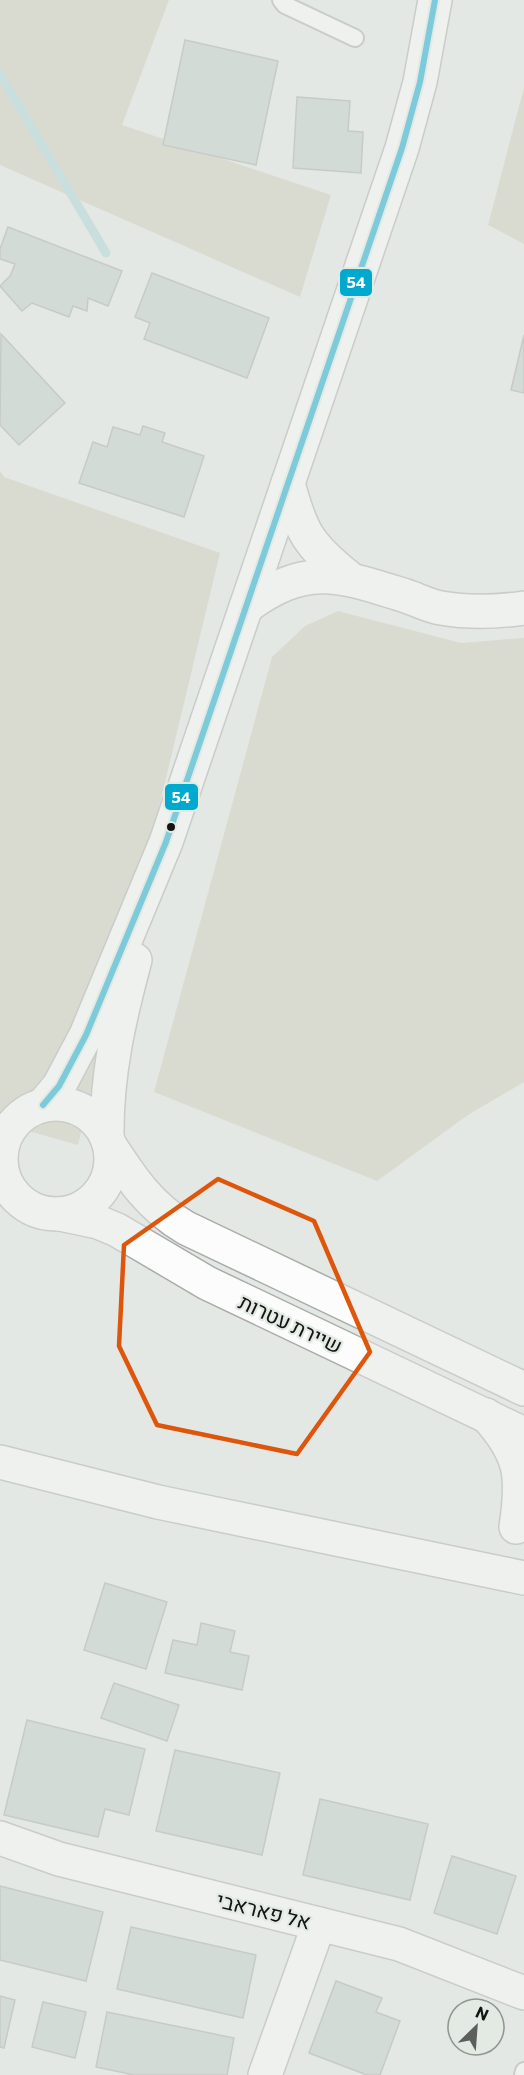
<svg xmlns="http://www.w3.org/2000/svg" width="524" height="2075" font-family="Commissioner,Heebo,sans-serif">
	<rect width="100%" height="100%" fill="#e4e8e4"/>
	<g fill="#cfccb9">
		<path d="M0,0H169L122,125L331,195L300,297L0,165Z"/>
		<path d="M524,87V244L488,225Z"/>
		<path d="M0,471L4,477L220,553L78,1145L0,1123Z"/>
		<path d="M338,611L461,643L524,638V1082L468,1115L377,1181L154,1092L272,657L305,626Z"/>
	</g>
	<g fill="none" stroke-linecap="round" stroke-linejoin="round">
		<path stroke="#a6d4d7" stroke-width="9" d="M0,74L106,253"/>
	</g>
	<g fill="#bfccc7" stroke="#a5a9a6" stroke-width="1.5">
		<path d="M185,40L278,61L256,165L163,145Z"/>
		<path d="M297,97L350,101L348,131L363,132L361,173L293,168Z"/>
		<path d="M8,227L122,271L108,306L88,298L87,311L73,306L69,317L32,303L22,311L0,286L10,276L15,264L0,259V249Z"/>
		<path d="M152,273L269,318L247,378L144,339L150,323L135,317Z"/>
		<path d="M1,334L65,403L19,445L0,425Z"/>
		<path d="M524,335V393L511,390Z"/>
		<path d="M143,426L165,433L162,442L204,456L184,517L79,483L93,442L107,447L113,427L140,435Z"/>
		<path d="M105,1583L167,1602L146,1669L84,1650Z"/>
		<path d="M201,1623L235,1631L230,1652L249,1656L242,1690L165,1673L173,1640L197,1645Z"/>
		<path d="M114,1683L179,1705L167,1741L101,1718Z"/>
		<path d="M27,1720L145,1749L129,1815L105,1809L98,1837L4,1815Z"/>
		<path d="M175,1750L280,1773L262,1855L156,1831Z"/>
		<path d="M320,1799L428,1824L410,1900L303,1875Z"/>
		<path d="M452,1856L516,1876L497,1934L434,1913Z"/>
		<path d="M0,1886L103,1912L86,1981L0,1960Z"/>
		<path d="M131,1927L256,1955L243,2018L117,1989Z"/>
		<path d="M336,1981L382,1998L376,2012L400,2021L380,2075H367L309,2053Z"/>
		<path d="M0,1996L15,2000L4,2048L0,2047Z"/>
		<path d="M43,2002L86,2012L75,2058L32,2047Z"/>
		<path d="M107,2012L234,2038L227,2075H134L96,2067Z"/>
	</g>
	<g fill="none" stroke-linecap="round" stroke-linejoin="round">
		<defs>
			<g id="lane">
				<path d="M281,0L285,5L355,38"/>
				<path d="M523,2075L524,2071"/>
			</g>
			<g id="street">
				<path d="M288,483C301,532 308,545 348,577"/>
				<path d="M246,607C307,562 339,575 406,596C418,600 429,606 441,608C469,613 496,612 524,608"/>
				<path d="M486,1415C521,1454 524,1475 516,1527"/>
				<path d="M0,1462L158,1502L524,1578"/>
				<path d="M0,1838L59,1859L399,1944L524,1993"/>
				<path d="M265,2075L319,1924"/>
			</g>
			<g id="secondary">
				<circle cx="56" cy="1159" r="55"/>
				<path d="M43,1105L59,1086L86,1035L166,842L402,148L420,82L435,0"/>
				<path d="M107,1138C106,1076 119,1019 135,960"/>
				<path d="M109,1144C131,1178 150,1207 186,1228L524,1389"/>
				<path d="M60,1214L98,1222L117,1230L207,1283L524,1434"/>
			</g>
		</defs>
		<use href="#lane" stroke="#a9aca9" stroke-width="20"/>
		<use href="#street" stroke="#a9aca9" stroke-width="36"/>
		<use href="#secondary" stroke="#a9aca9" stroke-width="36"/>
		<use href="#lane" stroke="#fbfcfb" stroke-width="16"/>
		<use href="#street" stroke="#fbfcfb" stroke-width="33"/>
		<use href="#secondary" stroke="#fbfcfb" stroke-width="33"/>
		<defs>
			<path id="bus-1" d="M43,1105L59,1086L86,1035L166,842L402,148L420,82L435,0"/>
		</defs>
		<use href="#bus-1" stroke="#e2eae3" stroke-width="10"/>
		<use href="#bus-1" stroke="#00a9ce" stroke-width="6"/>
	</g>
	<path d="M0 0H524V2075H0ZM218,1179L314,1221L370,1352L297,1454L157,1425L119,1346L124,1245Z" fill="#e4e8e4" fill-opacity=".55" fill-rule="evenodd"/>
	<path fill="none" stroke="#dd560c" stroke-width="4.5" stroke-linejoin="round" d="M218,1179L314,1221L370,1352L297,1454L157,1425L119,1346L124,1245Z"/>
	<circle fill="#131513" stroke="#e2eae3" stroke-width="2" cx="171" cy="827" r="5"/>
	<g text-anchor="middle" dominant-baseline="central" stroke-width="4.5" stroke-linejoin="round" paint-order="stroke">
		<g font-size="21" fill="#131513" stroke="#e2eae3">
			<text transform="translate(291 1323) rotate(25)">שיירת עטרות</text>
			<text transform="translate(264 1910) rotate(14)">אל פאראבי</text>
		</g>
	</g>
	<g stroke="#e2eae3" stroke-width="2">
		<rect x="339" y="268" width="34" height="29" rx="6" fill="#00a9ce"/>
		<rect x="164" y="783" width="35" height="28" rx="6" fill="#00a9ce"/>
	</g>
	<g font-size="16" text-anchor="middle" font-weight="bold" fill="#fff">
		<text x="356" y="288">54</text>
		<text x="181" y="803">54</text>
	</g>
	<g transform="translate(476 2027) rotate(25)"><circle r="28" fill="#e2eae3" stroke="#8f9590" stroke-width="1.5"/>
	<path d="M0-4.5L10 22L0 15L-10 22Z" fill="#5c5f5c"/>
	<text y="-9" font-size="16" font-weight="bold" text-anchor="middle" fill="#131513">N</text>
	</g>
</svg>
